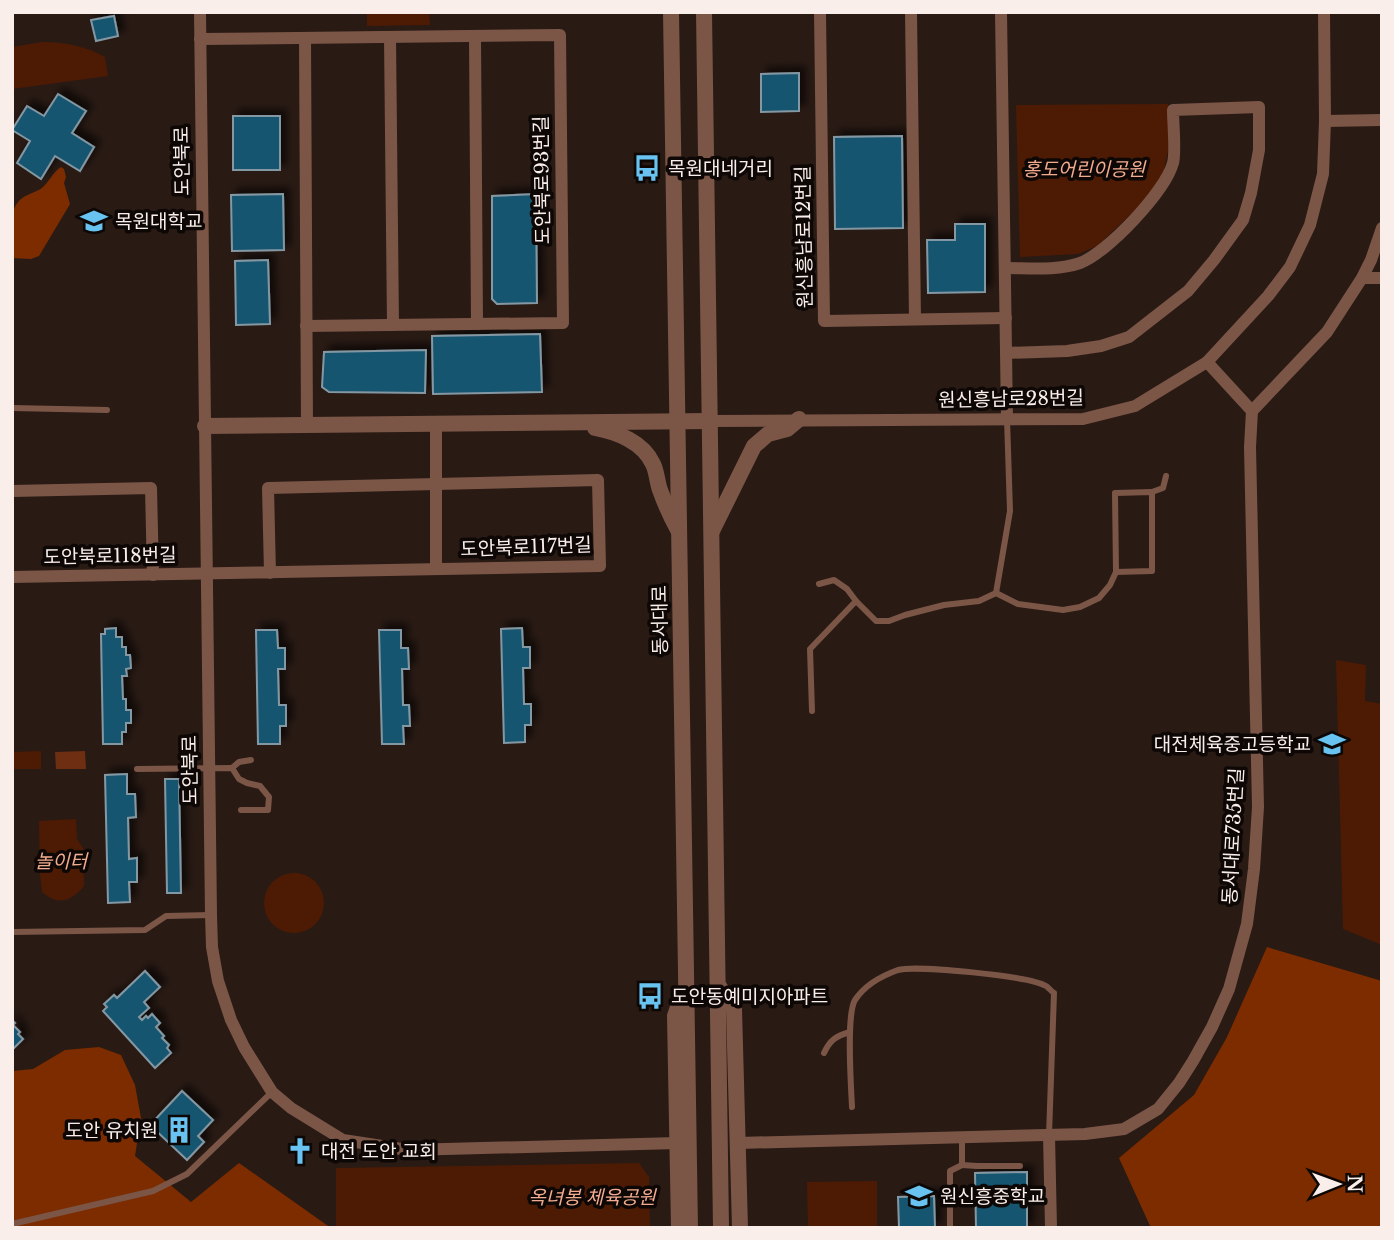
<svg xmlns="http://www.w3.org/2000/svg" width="1394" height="1240" font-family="'Libre Baskerville','Noto Sans KR',serif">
	<defs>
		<filter id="shadow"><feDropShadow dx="6" dy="-6" stdDeviation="3.5" flood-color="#0009"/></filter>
	</defs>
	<rect width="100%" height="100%" fill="#291a14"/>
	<g fill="#4d1b04">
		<path d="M367,12H429L430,25L367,26Z"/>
		<path d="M42,42C64,42 86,46 105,57L108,76L12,89V47Z"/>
		<path d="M1168,104V151L1163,174L1150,196L1097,246L1078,254L1020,257L1016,105Z"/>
		<path d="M1336,660L1366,665L1365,701L1382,704V945L1343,929Z"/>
		<path d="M41,751V769H12V752Z"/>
		<path d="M76,819L77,839L83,848L84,886C70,902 59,906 42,892L40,874L39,821Z"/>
		<circle cx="294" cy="903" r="30"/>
		<path d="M639,1163L649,1177L650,1228H336V1168Z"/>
		<path d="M877,1181V1228H808L807,1182Z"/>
	</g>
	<g fill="#7d2c00">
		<path d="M61,167L64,169L66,177L64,183L70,204L39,256L31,259L12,258C12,240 6,211 21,199C27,194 36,192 42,188C49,182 53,172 61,167Z"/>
		<path d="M1267,947L1382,981V1228H1151L1119,1158L1194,1095L1227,1037Z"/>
		<path d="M99,1047L121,1055L135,1085L141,1118L135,1156L191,1202L239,1163L331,1228H12V1071L33,1069L65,1050Z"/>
	</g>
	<path fill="#6d2e12" d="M85,751L86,769H56L55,752Z"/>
	<g fill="#19546f" stroke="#8498a3" stroke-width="2" filter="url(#shadow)">
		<path d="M114,16L118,36L96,41L91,20Z"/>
		<path d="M799,73V111L761,112V74Z"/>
		<path d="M58,94L86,111L72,133L94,147L80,171L55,156L41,179L17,163L30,141L12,130L27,106L44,116Z"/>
		<rect x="233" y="116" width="47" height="54"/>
		<path d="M902,136L903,228L835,229L834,137Z"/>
		<path d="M283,194L284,250L232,251L231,195Z"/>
		<path d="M536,194L537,303L497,304L492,299V196Z"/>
		<path d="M955,224H985V292L928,293L927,240H955Z"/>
		<path d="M268,260L270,324L236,325L235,261Z"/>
		<path d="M540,334L542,392L433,394L432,336Z"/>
		<path d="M426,350L425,393L329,392L322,387L324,352Z"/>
		<path d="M116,628V637H122V647H126V655H130L131,668L126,669L127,676H122L123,699H126V710H131V723H126V732H122V744H103L101,634H105V629Z"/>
		<path d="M522,628L523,647H530V668H523L524,704H531V725H525V742L504,743L501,629Z"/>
		<path d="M256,630H277L278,648H285V669H278L279,705H286V726H280V744H258Z"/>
		<path d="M379,630H401V648H408L409,669H402L403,705H409L410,726H403L404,744H382Z"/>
		<path d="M127,774V794H135L136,817L128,818L129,859L137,858V882H129L130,902L108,903L105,775Z"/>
		<path d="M165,779H179L181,893H167Z"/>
		<path d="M145,971L160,987L144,1002L149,1008L139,1017L142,1020L146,1016L148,1018L152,1014L160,1023L156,1027L164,1036L162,1038L169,1045L167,1048L171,1053L155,1068L103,1011L107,1007L104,1004L114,995L117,998Z"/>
		<path d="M12,1020L15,1023L13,1025L20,1032L18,1034L23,1039L12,1050Z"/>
		<path d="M182,1091L213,1120L198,1136L204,1142L187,1160L150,1125Z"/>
		<path d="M1027,1172V1228H976L975,1173Z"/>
		<path d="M934,1196L935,1228H899L898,1197Z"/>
	</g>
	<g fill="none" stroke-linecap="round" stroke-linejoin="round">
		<g stroke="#7b5647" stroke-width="6">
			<path d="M12,408L107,410"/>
			<path d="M1152,492L1163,488L1166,476"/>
			<path d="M819,584L834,580L847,589L856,601"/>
			<path d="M996,593L1018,604L1063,610L1080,607L1099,598L1110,585L1116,572L1152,571V492L1115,493L1116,572"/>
			<path d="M812,711L810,649L856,601L876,621H889L905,615L944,605L979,601L996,593L1010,511L1007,419"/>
			<path d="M232,768L239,762L251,760"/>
			<path d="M137,769L232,768L239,779L247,783L260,786L269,797L268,810H241"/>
			<path d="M12,932L145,930L166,916L211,915"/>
			<path d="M824,1053C830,1040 836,1036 850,1032"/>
			<path d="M852,1107C851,1085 846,1015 855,1000C865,985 881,976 898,970C916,965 1030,976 1046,986C1047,986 1053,993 1054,993L1049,1135"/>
			<path d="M962,1165L977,1166H1020"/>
			<path d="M12,1224L153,1191L187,1174L272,1092"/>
			<path d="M950,1228V1171L962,1165V1137"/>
		</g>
		<g stroke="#7b5647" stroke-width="12">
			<path d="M200,12L211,915L212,947L218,981L231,1020L244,1047L272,1092L291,1108L343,1140L408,1150L678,1143"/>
			<path d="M820,12L824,321L1006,318"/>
			<path d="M911,12L915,319"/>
			<path d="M1001,12L1007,419"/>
			<path d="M475,36L477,324"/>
			<path d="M390,37L393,325"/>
			<path d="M305,38L307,425"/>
			<path d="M200,39L560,35L563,323L306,326"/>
			<path d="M1325,121L1382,120"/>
			<path d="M1005,268C1029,268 1057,271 1080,263C1107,253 1165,192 1173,163C1176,153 1173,123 1173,110L1259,107V150L1251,193L1243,220L1214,260L1188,291L1129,337L1101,346L1067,351L1006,353"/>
			<path d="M1362,278H1382"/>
			<path d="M1252,411L1327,332L1362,278L1371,260L1382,228"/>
			<path d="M710,421L1083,419L1135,406L1207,362L1268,296L1290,267L1310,225L1323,174L1325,121L1324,12"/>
			<path d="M12,491L151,488L153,575"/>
			<path d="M436,569V424"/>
			<path d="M12,577L600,566L598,480L268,488L270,573"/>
			<path d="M1049,1135L1051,1228"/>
			<path d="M739,1143L1085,1134L1124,1129L1158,1109L1179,1083L1193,1061L1212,1027L1229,989L1247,924L1254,869L1258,807L1250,447L1252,411L1207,362"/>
		</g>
		<g stroke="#7b5647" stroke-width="16">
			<path d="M671,12L690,1228"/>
			<path d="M704,12L721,1228"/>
			<path d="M205,426L710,421"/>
			<path d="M595,428C617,432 643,442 653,464C657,472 657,482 660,490C665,504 671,517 678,530"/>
			<path d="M712,531L754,446L768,434L787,429L799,419"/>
			<path d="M718,985L734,1009L740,1228"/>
			<path d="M679,1228L675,1016L682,996"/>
		</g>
	</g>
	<defs>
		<symbol id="bus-bare" viewBox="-9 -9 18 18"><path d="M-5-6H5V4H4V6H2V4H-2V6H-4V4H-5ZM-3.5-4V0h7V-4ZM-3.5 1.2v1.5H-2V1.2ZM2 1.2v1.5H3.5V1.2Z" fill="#69c3f1" stroke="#0d0705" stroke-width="2.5" paint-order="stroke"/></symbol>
		<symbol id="university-bare" viewBox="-9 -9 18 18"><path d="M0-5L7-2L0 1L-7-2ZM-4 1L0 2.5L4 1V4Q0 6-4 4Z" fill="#69c3f1" stroke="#0d0705" stroke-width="2.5" paint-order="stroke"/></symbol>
		<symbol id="school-bare" viewBox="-9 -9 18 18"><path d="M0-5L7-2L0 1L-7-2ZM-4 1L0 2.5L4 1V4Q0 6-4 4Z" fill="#69c3f1" stroke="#0d0705" stroke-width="2.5" paint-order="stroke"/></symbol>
		<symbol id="building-bare" viewBox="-9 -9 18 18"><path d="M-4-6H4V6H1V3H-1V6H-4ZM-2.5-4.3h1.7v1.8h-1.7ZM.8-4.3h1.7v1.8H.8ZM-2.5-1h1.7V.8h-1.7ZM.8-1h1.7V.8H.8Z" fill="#69c3f1" stroke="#0d0705" stroke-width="2.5" paint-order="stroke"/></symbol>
		<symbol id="church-bare" viewBox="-9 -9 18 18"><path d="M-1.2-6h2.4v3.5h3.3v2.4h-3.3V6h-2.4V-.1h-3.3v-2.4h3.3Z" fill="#69c3f1" stroke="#0d0705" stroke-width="2.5" paint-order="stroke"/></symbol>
	</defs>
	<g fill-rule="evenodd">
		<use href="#bus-bare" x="628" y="149" width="38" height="38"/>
		<use href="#university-bare" x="75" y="202" width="38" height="38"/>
		<use href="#school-bare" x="1313" y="725" width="38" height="38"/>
		<use href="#bus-bare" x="631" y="977" width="38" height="38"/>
		<use href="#building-bare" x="160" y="1111" width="38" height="38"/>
		<use href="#church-bare" x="281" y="1132" width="38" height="38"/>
		<use href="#school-bare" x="900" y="1177" width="38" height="38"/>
	</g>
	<g text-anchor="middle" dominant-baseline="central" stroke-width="7" stroke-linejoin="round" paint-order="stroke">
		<g font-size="19" fill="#f9eeea" stroke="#0d0705">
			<text transform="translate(182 161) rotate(-91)">도안북로</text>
			<text transform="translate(542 180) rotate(-91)">도안북로93번길</text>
			<text transform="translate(804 237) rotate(-91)">원신흥남로12번길</text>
			<text transform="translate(1011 399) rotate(-1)">원신흥남로28번길</text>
			<text transform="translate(526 547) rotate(-2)">도안북로117번길</text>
			<text transform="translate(110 556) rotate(-1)">도안북로118번길</text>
			<text transform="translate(660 620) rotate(-91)">동서대로</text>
			<text transform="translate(190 770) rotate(-91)">도안북로</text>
			<text transform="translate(1233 836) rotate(-87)">동서대로735번길</text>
		</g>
		<g font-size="19" fill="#f9eeea" stroke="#0d0705" text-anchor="start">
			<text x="668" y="168">목원대네거리</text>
			<text x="115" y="221">목원대학교</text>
			<text x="1311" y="744" text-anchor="end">대전체육중고등학교</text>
			<text x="671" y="996">도안동예미지아파트</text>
			<text x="158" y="1130" text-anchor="end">도안 유치원</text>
			<text x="321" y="1151">대전 도안 교회</text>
			<text x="940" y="1196">원신흥중학교</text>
		</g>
		<g font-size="19" font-style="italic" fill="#f2ab8f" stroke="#0d0705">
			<text x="1084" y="169">홍도어린이공원</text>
			<text x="61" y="861">놀이터</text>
			<text x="592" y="1197">옥녀봉 체육공원</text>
		</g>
	</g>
	<rect width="1394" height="1240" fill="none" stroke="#f9eeea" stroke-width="28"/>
	<g transform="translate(1338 1184) rotate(89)" stroke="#0d0705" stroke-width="5" paint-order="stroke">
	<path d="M0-5L12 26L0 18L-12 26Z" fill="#f9eeea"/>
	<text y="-10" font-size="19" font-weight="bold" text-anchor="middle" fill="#f9eeea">N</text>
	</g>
</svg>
